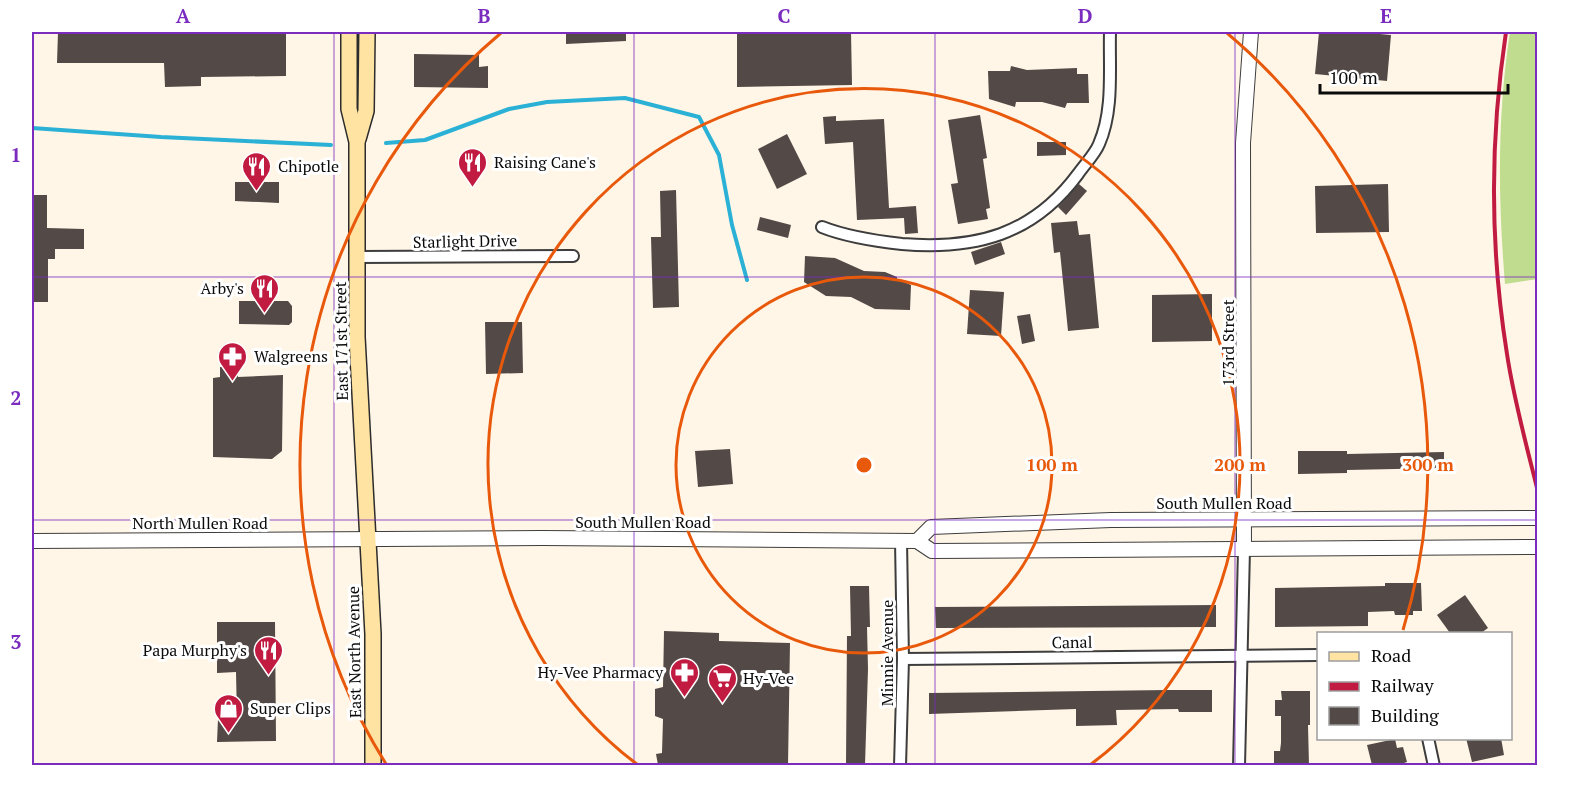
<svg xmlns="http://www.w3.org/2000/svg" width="1569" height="797" font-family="'PT Serif',serif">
	<rect width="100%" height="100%" fill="#fff6e7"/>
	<path fill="#c0dc8e" d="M1510,32H1537L1538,279L1505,284C1498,199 1497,116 1510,32Z"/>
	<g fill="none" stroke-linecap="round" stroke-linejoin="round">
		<g stroke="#2bb1d5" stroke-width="4">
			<path d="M32,128L161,137L331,145"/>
			<path d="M386,143L425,140L509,109L547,102L625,98L699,117L719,155L732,225L747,280"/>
		</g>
	</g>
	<g fill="#534946">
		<path d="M58,32H286V76L201,77V86L165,87L164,63H57Z"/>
		<path d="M566,32H626V41L566,44Z"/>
		<path d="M737,32H851L852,85L737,87Z"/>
		<path d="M1319,32H1357L1391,35L1387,81L1315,74Z"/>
		<path d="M414,54L479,55V67L488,66V88L414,87Z"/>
		<path d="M1011,66L1027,70L1077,68V74H1088L1089,103H1067L1065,108L1042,102H1016L1015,107L989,99L988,71H1010Z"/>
		<path d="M980,115L987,158L983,159L990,208L986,209L988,219L958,224L951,184L958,183L948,120Z"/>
		<path d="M836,116V121L884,119L889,208L916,206L918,233L905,234L904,218L857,220L853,142L825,144L823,117Z"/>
		<path d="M787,134L807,174L777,189L758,149Z"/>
		<path d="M1037,142H1066V155L1037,156Z"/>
		<path d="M235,182H279V203L235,201Z"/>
		<path d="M1079,184L1087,191L1066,215L1058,207Z"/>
		<path d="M1388,184L1389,232L1316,233L1315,186Z"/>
		<path d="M676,190L679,307L653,308L651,237H661L660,191Z"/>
		<path d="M32,195H47V228L84,229V249H55V259H48V302H32Z"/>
		<path d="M760,217L791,225L788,238L757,230Z"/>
		<path d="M1077,221L1079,235L1090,234L1099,328L1068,331L1060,252L1054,253L1051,223Z"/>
		<path d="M1001,242L1005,254L975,265L971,252Z"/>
		<path d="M805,256L835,258L864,271L885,272L897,277V279L911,285L910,310L875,309L851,297L826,296L804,282Z"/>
		<path d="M970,290L1004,292L1001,336L967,334Z"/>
		<path d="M1212,294V341L1152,342V295Z"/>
		<path d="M239,301H288L292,306V322L289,325L239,324Z"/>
		<path d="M1030,314L1035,341L1022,344L1017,316Z"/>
		<path d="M485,322H522L523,373L486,374Z"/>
		<path d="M220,367H238V377L283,375L282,451L272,459L213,457V378L220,377Z"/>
		<path d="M730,449L733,484L698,487L695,451Z"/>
		<path d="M1298,451H1347V454L1444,452V468L1347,470V473L1298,474Z"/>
		<path d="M1385,583H1421L1422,611H1413V615H1395L1394,611L1368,612V626L1275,627V588L1385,586Z"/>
		<path d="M850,586H869L870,627H867L868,669L865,765H846L847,636H851Z"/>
		<path d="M1465,595L1488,628L1481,633H1450L1437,615Z"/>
		<path d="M1216,605V627L936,628L935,607Z"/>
		<path d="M217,622H275L276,741L217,742L218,719H237L236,672L217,673Z"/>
		<path d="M664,631L719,633V641L790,643L788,765H658L656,754L662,753L663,719L655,716V689L663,687Z"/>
		<path d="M1167,690H1212V712H1179L1178,709L1116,710L1117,725L1076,726V709L929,714V693Z"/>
		<path d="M1281,691H1310V725H1308L1309,765H1274V751H1280L1281,743V716H1275V700H1282Z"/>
		<path d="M1466,738H1501L1504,755L1472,762Z"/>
		<path d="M1395,739L1397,748L1403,747L1407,762L1401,764V765H1372L1367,745Z"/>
	</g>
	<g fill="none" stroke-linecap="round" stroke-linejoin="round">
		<defs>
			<g id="minor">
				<path d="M822,227C847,237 875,241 902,244C975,250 1033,235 1078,174C1085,164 1095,154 1099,144C1114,110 1109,68 1110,32"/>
				<path d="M358,257L573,256"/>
				<path d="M903,659L1318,655"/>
				<path d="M1428,738L1434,766"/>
				<path d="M900,766L903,659L901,541"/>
				<path d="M1239,766L1244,549"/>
			</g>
			<g id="tertiary">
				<path d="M32,541L542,538L917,541L932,551L1538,547"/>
				<path d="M917,541L931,527L1111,520L1538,518"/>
				<path d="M1244,549L1243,143L1251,32"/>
			</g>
			<g id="secondary">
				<path d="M349,32V109L357,142V337L373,634V766"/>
				<path d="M358,139L366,111L367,32"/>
			</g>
		</defs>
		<use href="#minor" stroke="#3d3d3d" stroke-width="14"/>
		<use href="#tertiary" stroke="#3d3d3d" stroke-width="16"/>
		<use href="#secondary" stroke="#2c2c2c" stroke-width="18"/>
		<use href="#minor" stroke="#fff" stroke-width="10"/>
		<use href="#tertiary" stroke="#fff" stroke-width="14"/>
		<use href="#secondary" stroke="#ffe3a2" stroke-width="15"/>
		<path stroke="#c11b42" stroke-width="4" d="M1506,32C1490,138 1490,248 1507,354C1514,401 1527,447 1538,492"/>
	</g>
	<path fill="none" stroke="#7b2cbf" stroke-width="1.5" stroke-opacity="0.55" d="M334,32V766M634,32V766M935,32V766M1235,32V766M32,277H1538M32,520H1538"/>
	<g fill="none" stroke="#e8590c" stroke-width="3">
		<circle cx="864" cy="465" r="188"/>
		<path d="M638 765A376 376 0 1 1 1090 765"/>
		<path d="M386 764A564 564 0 0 1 501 33M1227 33A564 564 0 0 1 1403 630"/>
	</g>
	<defs>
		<symbol id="restaurant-pin" viewBox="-11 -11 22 30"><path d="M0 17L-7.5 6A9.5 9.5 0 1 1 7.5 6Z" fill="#c11b42" stroke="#fff"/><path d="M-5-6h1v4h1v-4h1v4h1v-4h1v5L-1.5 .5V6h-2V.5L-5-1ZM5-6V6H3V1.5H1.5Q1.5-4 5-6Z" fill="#fff"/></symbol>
		<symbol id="pharmacy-pin" viewBox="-11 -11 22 30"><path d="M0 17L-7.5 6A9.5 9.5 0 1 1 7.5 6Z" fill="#c11b42" stroke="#fff"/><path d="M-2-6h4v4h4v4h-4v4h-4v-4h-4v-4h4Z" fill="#fff"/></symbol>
		<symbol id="supermarket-pin" viewBox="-11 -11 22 30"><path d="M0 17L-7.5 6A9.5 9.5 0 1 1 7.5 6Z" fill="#c11b42" stroke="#fff"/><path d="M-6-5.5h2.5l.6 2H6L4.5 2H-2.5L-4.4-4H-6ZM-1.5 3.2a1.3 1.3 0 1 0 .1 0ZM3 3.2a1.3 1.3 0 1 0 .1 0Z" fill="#fff"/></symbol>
		<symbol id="shop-pin" viewBox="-11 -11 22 30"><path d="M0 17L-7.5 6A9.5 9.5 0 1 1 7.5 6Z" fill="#c11b42" stroke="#fff"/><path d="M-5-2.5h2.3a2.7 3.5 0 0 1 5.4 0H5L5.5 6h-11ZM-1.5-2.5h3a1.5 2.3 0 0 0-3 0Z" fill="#fff"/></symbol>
	</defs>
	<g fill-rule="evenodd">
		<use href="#restaurant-pin" x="456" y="146" width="33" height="45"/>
		<use href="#restaurant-pin" x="240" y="150" width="33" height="45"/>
		<use href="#restaurant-pin" x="248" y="272" width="33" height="45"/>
		<use href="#pharmacy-pin" x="216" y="340" width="33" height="45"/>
		<use href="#restaurant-pin" x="252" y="634" width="33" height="45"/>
		<use href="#pharmacy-pin" x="668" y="656" width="33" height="45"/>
		<use href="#supermarket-pin" x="706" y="662" width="33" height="45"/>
		<use href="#shop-pin" x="212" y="692" width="33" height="45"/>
	</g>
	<g text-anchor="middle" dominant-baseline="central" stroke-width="6" stroke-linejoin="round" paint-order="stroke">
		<g font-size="16" fill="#0a0a0a" stroke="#fff" text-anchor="start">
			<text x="494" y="162">Raising Cane's</text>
			<text x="278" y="166">Chipotle</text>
			<text x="244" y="288" text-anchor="end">Arby's</text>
			<text x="254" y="356">Walgreens</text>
			<text x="247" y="650" text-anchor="end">Papa Murphy's</text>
			<text x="663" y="672" text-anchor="end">Hy-Vee Pharmacy</text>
			<text x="743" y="678">Hy-Vee</text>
			<text x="250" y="708">Super Clips</text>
		</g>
		<g font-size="16" fill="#0a0a0a" stroke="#fff">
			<text transform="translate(465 241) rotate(-1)">Starlight Drive</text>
			<text transform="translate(341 341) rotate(-91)">East 171st Street</text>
			<text transform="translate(1228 343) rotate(-90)">173rd Street</text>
			<text x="1224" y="503">South Mullen Road</text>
			<text x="643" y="522">South Mullen Road</text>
			<text x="200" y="523">North Mullen Road</text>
			<text transform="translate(1072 642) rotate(-1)">Canal</text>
			<text transform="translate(354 652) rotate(-91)">East North Avenue</text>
			<text transform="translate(887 653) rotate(-90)">Minnie Avenue</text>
		</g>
	</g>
	<circle cx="864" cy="465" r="9" fill="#e8590c" stroke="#fff" stroke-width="3"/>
	<g font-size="18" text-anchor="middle" font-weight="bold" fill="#e8590c" stroke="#fff" stroke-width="6" stroke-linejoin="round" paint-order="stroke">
		<text x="1052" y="471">100 m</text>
		<text x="1240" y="471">200 m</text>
		<text x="1428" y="471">300 m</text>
	</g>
	<rect width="1569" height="797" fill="none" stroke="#ffffff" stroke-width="66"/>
	<rect x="1317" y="632" width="195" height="108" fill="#ffffff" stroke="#9d9d9d" stroke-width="1.5"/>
	<rect x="1329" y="652" width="30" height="9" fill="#ffe3a2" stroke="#9d9d9d" stroke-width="1.5"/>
	<text x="1371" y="662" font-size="18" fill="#0a0a0a">Road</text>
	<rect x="1329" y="682" width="30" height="9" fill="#c11b42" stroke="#9d9d9d" stroke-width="1.5"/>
	<text x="1371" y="692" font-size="18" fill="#0a0a0a">Railway</text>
	<rect x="1329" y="707" width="30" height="18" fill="#534946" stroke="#9d9d9d" stroke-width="1.5"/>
	<text x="1371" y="722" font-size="18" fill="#0a0a0a">Building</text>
	<path d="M1320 84v9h188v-9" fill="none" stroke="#0a0a0a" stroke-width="3"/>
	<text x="1329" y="84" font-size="18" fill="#0a0a0a" stroke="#ffffff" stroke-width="4.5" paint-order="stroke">100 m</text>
	<rect x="33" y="33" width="1503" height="731" fill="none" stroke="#7b2cbf" stroke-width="2"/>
	<g font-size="20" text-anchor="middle" font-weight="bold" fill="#7b2cbf">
		<text x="183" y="23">A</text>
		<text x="484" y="23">B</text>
		<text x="784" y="23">C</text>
		<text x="1085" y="23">D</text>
		<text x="1386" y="23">E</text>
		<text x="16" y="162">1</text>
		<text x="16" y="405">2</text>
		<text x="16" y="649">3</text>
	</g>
</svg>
